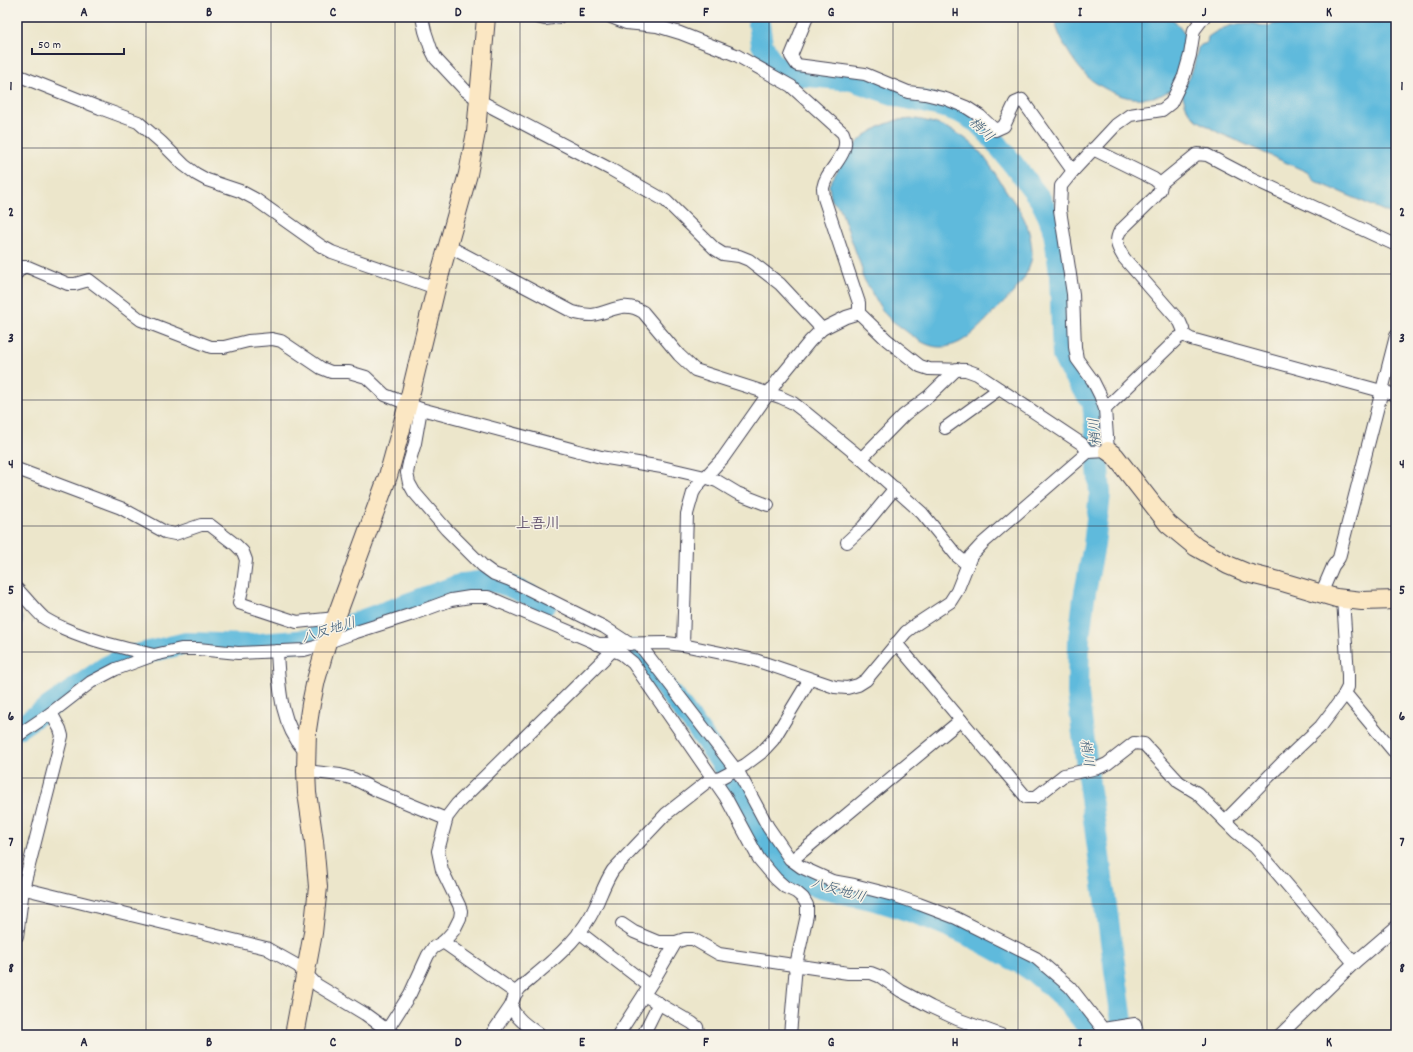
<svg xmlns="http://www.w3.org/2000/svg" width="1413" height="1052" font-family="Dekko,'Klee One',sans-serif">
	<rect width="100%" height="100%" fill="#f7f3e8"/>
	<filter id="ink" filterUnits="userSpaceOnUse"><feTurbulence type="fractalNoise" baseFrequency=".025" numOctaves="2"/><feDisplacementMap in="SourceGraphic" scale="8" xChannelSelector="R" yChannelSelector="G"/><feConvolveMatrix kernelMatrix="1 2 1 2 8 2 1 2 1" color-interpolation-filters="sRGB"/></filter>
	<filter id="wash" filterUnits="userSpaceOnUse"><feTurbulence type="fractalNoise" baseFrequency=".012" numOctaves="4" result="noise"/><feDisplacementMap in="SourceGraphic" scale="16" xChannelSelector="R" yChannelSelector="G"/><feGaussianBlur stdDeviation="0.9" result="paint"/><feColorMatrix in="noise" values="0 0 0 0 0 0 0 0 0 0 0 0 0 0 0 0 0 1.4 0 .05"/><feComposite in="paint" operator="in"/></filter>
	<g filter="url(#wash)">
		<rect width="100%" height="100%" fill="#ece6cb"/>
		<g fill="#5ebadc" stroke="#406e8c">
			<path d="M1055,17H1168L1175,21L1186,36L1182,65L1172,90C1168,91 1165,93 1161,95C1153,98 1141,99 1133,98C1121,98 1098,86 1089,78C1076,67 1055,34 1055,17Z"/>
			<path d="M1360,17H1396V216L1315,181L1307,172L1238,141L1219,133L1197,120L1188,111L1182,94L1193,69L1198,48L1201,45L1207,43L1208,37C1220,28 1234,23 1249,23C1260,24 1264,29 1274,24L1319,20H1346Z"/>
			<path d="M916,119C934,122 951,128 966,139C983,151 994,172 1005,189C1012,200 1021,210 1026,223C1030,233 1032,245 1032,255C1030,277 1011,296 996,310C985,321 973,335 960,342C936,354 921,343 902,328C897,324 890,320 886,315C877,304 870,289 862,276V269L840,208L831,200L829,185L849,151L864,136L881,126L897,120Z"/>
			<path d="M17,609L23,618L17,651Z"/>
		</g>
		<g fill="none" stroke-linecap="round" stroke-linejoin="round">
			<g stroke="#5ebadc" stroke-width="22">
				<path d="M758,17L762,44L769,58L776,66L784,71L797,75L852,80L902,97L945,107L960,112L977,122L990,135L1024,178L1040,199L1048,215L1053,228L1056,244L1060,274L1063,356L1070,370L1093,403L1094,413L1100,494L1094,545L1084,598L1079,639L1078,693L1089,784L1124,1035"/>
				<path d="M634,650C669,692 705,734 732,781C747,806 764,852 785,869C814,893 848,892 882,902C925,915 968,933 1006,955C1014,960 1023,964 1031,970C1055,988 1077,1010 1093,1035"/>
				<path d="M17,729L106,667L124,658L186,643L249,645L308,640L462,584C473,583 483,580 494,582C512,585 529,596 546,604"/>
			</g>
		</g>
	</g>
	<g filter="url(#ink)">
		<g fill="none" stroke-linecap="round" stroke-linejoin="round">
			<defs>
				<g id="street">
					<path d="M422,17L425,31L431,49L436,59L465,90L480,101L610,169L666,201L715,249L723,254L739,256L749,260L780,284L822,329L846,317L859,313L887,340L920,366L929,369L966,370L977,374L1082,444L1088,452"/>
					<path d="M537,17L545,19L559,17"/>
					<path d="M611,17L626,23L657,26L680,33L736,55L791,86L843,133C853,154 826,168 823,188C823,191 824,195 824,198L859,303V313"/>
					<path d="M807,17L791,56L797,65L865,74L908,92L925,94L946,99L966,107L980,116L995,130L1004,126L1015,103L1022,100L1073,171"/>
					<path d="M17,75L100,108L138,122L161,142L184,165L196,174L207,180L240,191L255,199L321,246L332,252L436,288"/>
					<path d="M1093,149L1154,179L1161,185L1160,190L1156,196L1120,231C1114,242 1118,248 1124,258L1180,322L1183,329L1184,335"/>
					<path d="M1160,184L1197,154L1207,155L1251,178L1396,245"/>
					<path d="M448,246L573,312C579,314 585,315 592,315C612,312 623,300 643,312L679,355L695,370L780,397L793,403L806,413L856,454L922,513L957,556L968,565"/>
					<path d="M17,273L22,267H28L68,284H75L89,280L141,320L211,347H224L248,341L272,339L281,341L321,368L331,372H349L366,377L385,395L421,409L415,443L409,463L407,473L409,483L414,492L446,529L483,566L494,574L510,580L604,627L630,644"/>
					<path d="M421,409L601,457L662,467L705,477L717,481L737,493L768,505"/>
					<path d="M1105,409L1178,338L1184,335L1191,339L1396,395"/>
					<path d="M945,428L999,389"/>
					<path d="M861,459L904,415L929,396L957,369"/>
					<path d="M17,469L121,508L165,532L175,534L201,525H210L236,545L243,552L246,560L243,585L239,603L297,622L336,618"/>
					<path d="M847,542L863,527L895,488"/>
					<path d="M17,589C26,598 34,609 44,618C50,622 57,625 63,628C92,641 123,648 154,655"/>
					<path d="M1321,594L1333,566L1339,558L1396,336"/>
					<path d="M896,643L1026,797H1036L1064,775L1098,768L1107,764L1134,743L1144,744L1179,782L1197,793L1236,832L1255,847L1354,963"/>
					<path d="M596,644L666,643L683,645L755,660L835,687L847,688L858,685L866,680L906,632L915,625L950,602L957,591L971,556L983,543L1088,452L1108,451L1105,409L1100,395L1093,381L1077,359L1075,347L1073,294L1060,210L1061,186L1073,171L1116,125L1130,115L1162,110L1171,103L1184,76L1190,55L1194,30L1204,17"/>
					<path d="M639,644L740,775L768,827L790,859L801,867L832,881L854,885L893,895L919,904L956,918L1036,958L1070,987L1103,1029L1135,1024L1138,1035"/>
					<path d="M683,645L687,514L693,493L697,486L723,458L778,380L810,341L822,329"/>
					<path d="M277,651C279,689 280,723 306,753"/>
					<path d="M1345,693L1396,754"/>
					<path d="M17,736L51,713L91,682L116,669L154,655L181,649H198L238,653L304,650L315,647L353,633L413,614L451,600L470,597H488L622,654L633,663L725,796L759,859L776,879L785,887L796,892L803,898L807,905V915L796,965L790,1035"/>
					<path d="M306,771L340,775L354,779L378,791L446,819"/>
					<path d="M1225,821L1283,762L1321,726L1343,697L1348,687V675L1343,599"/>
					<path d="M792,860L961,720"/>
					<path d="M17,887L266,948L298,966L317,985L365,1014L394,1035"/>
					<path d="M622,924L634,932L658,942H676L685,939H693L719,954L848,973H871L881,977L901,991L931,1007L957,1019L1001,1035"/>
					<path d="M579,932L649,986"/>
					<path d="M17,936L23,889L62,736L60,729L51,713"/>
					<path d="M443,942L516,993"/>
					<path d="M644,995L692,1023L697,1027L699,1035"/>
					<path d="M387,1030L410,994L428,955L433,948L443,942L447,938L454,930L460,918L461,911L459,905L442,870L438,851L447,817L457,804L613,650"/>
					<path d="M491,1035L511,1006"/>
					<path d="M540,1035C529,1027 516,1019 511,1006L515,995L520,988C545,967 573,946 590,917C599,902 603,885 613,870L666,814L708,781L720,778L745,765L761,753L773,740L810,679"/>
					<path d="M618,1035L656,976L676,942"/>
					<path d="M643,1035L659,1003"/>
					<path d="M1280,1035L1354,963L1396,927"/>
				</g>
				<g id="secondary">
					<path d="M1108,451L1115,456L1168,524L1196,547L1228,565L1247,573L1279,581L1336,598L1362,601L1396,600"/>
					<path d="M294,1035L313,933L318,887L314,841L307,793L306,771L307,730L311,704L316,680L327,642L388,476L408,404L436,288L468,174L476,132L486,17"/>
				</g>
			</defs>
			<use href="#street" stroke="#403f51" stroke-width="14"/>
			<use href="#secondary" stroke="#403f51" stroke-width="20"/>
			<use href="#street" stroke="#fff" stroke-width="12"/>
			<use href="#secondary" stroke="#fbe7c3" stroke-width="18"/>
		</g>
	</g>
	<path fill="none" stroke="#22223b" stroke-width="1" stroke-opacity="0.55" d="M146,17V1035M271,17V1035M395,17V1035M520,17V1035M644,17V1035M769,17V1035M893,17V1035M1018,17V1035M1142,17V1035M1267,17V1035M17,148H1396M17,274H1396M17,400H1396M17,526H1396M17,652H1396M17,778H1396M17,904H1396"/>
	<g text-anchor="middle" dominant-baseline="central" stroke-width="3" stroke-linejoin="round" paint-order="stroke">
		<g font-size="14" font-style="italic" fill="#375773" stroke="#f7f3e8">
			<text transform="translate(981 130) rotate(44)">梢川</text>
			<text transform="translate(1096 432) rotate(-94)">梢川</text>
			<text transform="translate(329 631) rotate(-17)">八反地川</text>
			<text transform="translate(1086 753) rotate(82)">梢川</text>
			<text transform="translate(838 891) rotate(16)">八反地川</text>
		</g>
		<g font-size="15" font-weight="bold" fill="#63536e" stroke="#f7f3e8">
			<text x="538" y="525">上吾川</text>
		</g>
	</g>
	<rect width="1413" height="1052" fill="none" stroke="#f7f3e8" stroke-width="44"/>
	<path d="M32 48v6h92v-6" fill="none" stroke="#22223b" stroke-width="2"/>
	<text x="38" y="48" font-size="12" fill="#22223b" stroke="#f7f3e8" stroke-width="3" paint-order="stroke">50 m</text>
	<rect x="22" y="22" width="1369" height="1008" fill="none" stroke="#22223b" stroke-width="1.5"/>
	<g font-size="13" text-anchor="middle" font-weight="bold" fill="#22223b">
		<text x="84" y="16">A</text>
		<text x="209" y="16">B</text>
		<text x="333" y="16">C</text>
		<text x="458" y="16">D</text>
		<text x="582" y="16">E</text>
		<text x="706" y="16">F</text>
		<text x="831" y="16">G</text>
		<text x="955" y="16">H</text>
		<text x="1080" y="16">I</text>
		<text x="1204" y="16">J</text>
		<text x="1329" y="16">K</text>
		<text x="11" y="90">1</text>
		<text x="1402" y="90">1</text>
		<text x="11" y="216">2</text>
		<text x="1402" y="216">2</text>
		<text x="11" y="342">3</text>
		<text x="1402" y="342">3</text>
		<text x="11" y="468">4</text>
		<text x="1402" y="468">4</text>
		<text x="11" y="594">5</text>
		<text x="1402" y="594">5</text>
		<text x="11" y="720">6</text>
		<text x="1402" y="720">6</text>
		<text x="11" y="846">7</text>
		<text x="1402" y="846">7</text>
		<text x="11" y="972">8</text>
		<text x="1402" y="972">8</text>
		<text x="84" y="1046">A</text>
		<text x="209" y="1046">B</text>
		<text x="333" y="1046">C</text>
		<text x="458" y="1046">D</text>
		<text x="582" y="1046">E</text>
		<text x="706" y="1046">F</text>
		<text x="831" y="1046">G</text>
		<text x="955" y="1046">H</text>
		<text x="1080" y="1046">I</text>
		<text x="1204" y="1046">J</text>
		<text x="1329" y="1046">K</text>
	</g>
</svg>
